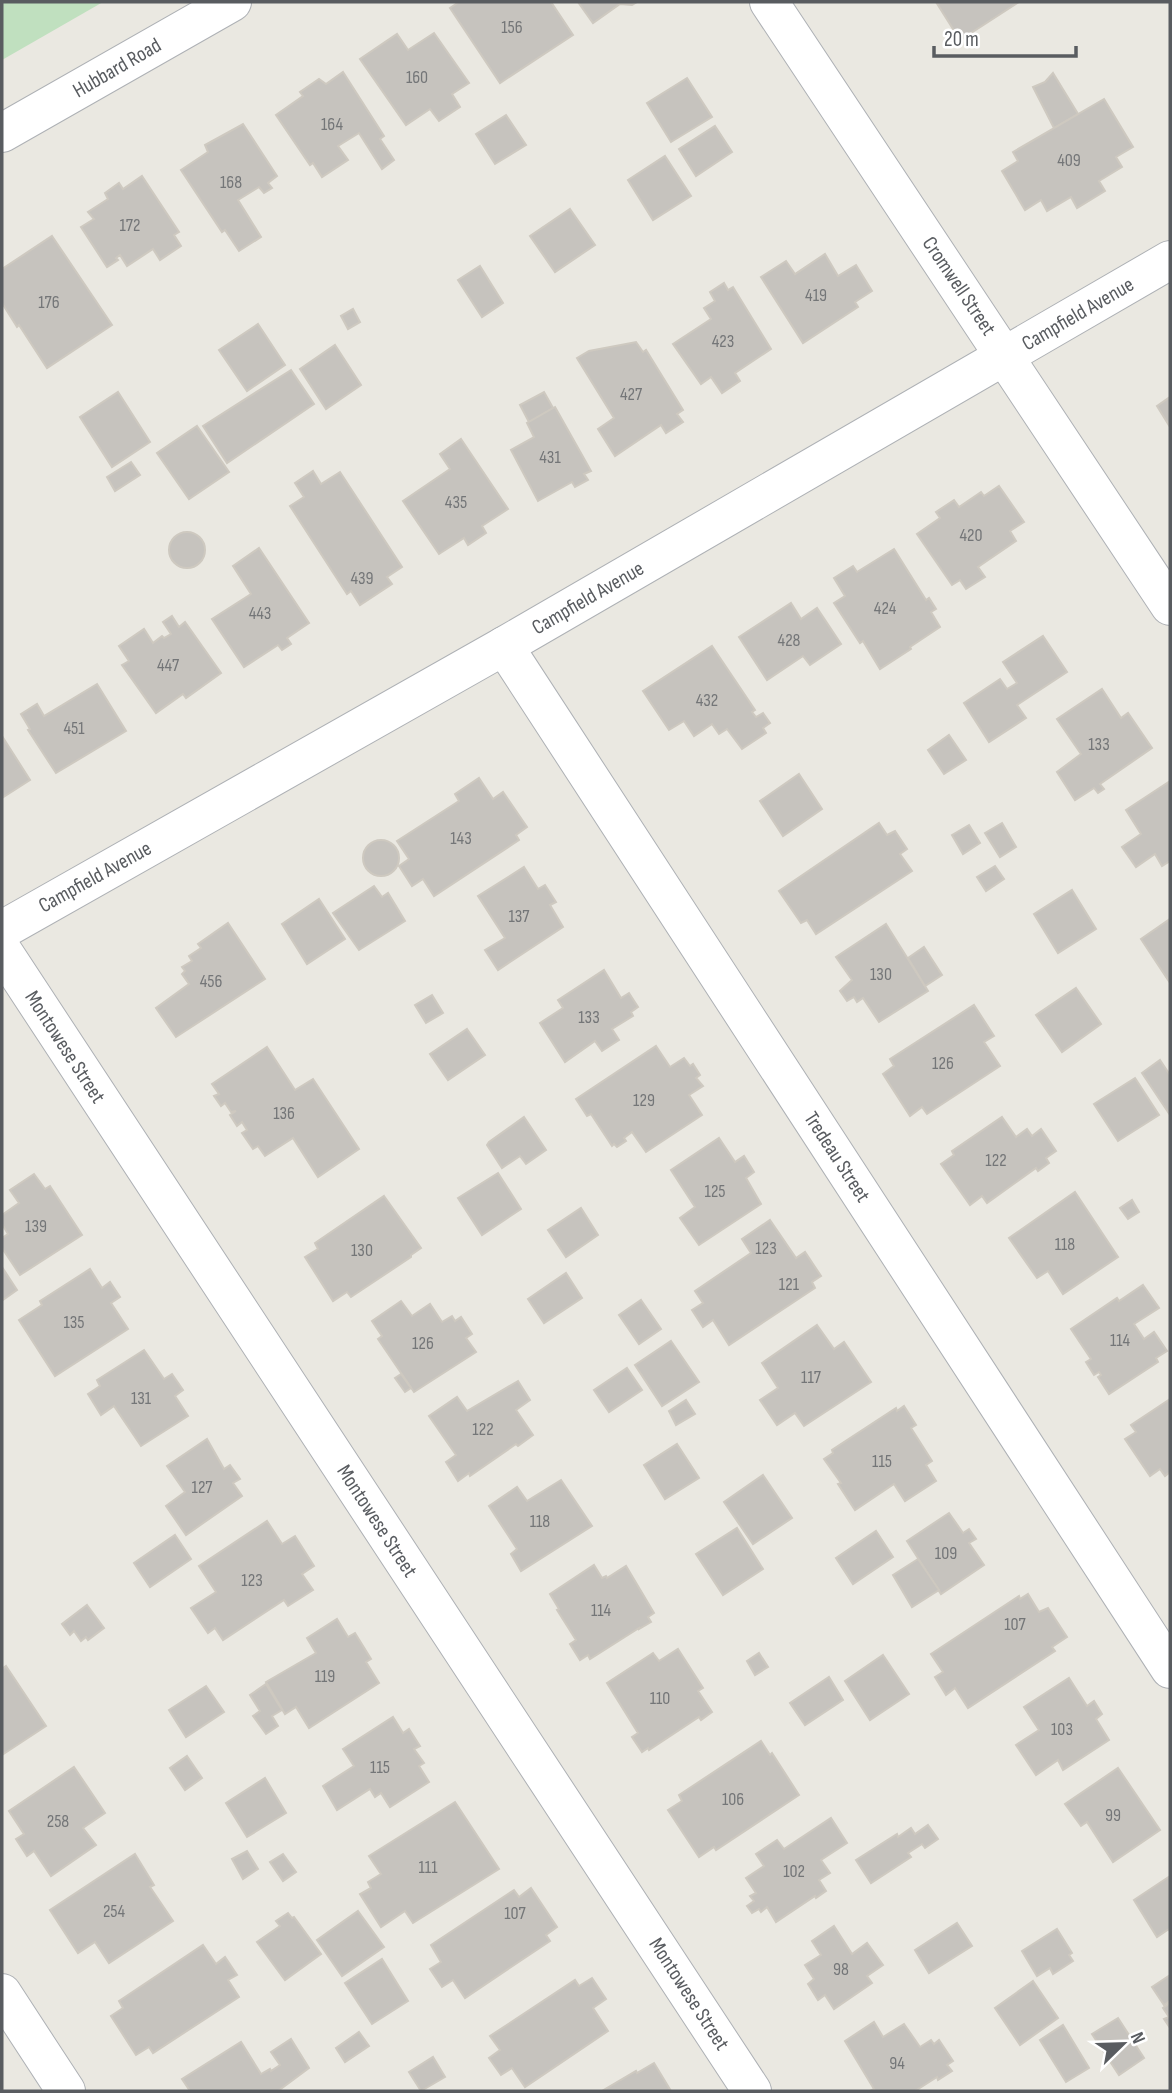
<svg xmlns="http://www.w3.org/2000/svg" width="1172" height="2093" font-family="'Sofia Sans Condensed',sans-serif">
	<rect width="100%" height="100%" fill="#eae8e1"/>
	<path fill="#c0e0bf" d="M2,2H103L2,60Z"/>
	<g fill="#c6c3be" stroke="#cec9c0" stroke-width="2">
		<path d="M459,2H551L573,35L500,83L450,8Z"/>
		<path d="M578,2H637L632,5L620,4L593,23Z"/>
		<path d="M936,2H1019L960,40Z"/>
		<path d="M434,33L469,83L452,94L460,107L439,121L430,109L406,125L360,59L397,34L408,50Z"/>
		<path d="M343,72L384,136L380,139L394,160L382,169L359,133L338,146L348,160L322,177L313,163L310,165L276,115L303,96L300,92L319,79L326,84Z"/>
		<path d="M1053,73L1078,114L1054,128L1033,87L1045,82Z"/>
		<path d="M687,78L712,117L671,142L647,103Z"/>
		<path d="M1104,99L1133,147L1116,157L1122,167L1099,181L1105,191L1077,208L1071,197L1047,211L1041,200L1025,210L1002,171L1018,161L1013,152Z"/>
		<path d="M506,115L526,145L495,164L476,134Z"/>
		<path d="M243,124L277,176L268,183L272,188L264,193L259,187L238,200L261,237L239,251L225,230L222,232L181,170L208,152L205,145Z"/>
		<path d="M715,126L732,152L696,176L679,149Z"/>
		<path d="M665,156L691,196L653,220L628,180Z"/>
		<path d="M142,176L179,232L174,235L181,246L160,260L153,249L127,266L120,255L116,258L118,260L107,267L81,227L94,219L88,212L108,199L105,193L119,183L123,189Z"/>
		<path d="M570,209L595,245L555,272L530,236Z"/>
		<path d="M52,236L112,325L47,368L19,325L17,327L2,303V269Z"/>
		<path d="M825,254L838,276L856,265L872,291L855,302L858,307L803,343L761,277L786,261L795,274Z"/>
		<path d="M480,266L503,303L482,317L458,280Z"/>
		<path d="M724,283L728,290L733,287L771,349L735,373L740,381L722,393L711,377L701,384L673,344L711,319L704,308L715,301L710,292Z"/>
		<path d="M353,309L360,322L348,329L341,316Z"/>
		<path d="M258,324L285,365L247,391L219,350Z"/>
		<path d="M636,342L643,352L646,350L683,410L677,414L683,422L666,433L661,425L615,456L598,429L614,418L577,358L589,351Z"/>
		<path d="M335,345L361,385L326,409L300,369Z"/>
		<path d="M291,370L314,404L227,463L203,426Z"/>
		<path d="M118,392L150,442L112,467L80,417Z"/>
		<path d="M544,392L553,408L529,422L520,405Z"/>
		<path d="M1170,397V427L1157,406Z"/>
		<path d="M555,407L591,471L584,474L588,480L575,487L572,482L538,501L511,450L534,437L527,423Z"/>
		<path d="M197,426L229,472L189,499L157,453Z"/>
		<path d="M461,439L508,509L482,526L486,533L468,545L464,538L439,554L403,501L450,469L440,454Z"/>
		<path d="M131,462L140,475L115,491L107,477Z"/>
		<path d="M313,471L321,484L340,472L402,567L387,577L392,584L360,605L351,591L347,594L290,506L304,497L295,483Z"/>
		<path d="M999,486L1024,522L1010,531L1016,541L978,567L985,577L966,589L960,580L952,585L917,534L940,518L936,512L954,500L959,507L981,492L984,496Z"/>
		<circle cx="187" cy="550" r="18"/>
		<path d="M259,548L309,623L287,638L291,644L282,650L278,645L244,667L212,619L251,594L233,566Z"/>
		<path d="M894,549L926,600L929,598L936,609L931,612L940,627L910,647L911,649L880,669L863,641L860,643L834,603L845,596L834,578L853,566L857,572Z"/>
		<path d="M791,603L801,619L817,608L841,644L810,665L803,656L767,680L739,637Z"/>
		<path d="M172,616L179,627L185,622L221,673L186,698L183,694L156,713L122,665L129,661L119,646L144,629L153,643L162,636L164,638L171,634L163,622Z"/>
		<path d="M1043,636L1067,672L1017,705L1026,718L989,742L964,703L1000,679L1007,689L1017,683L1003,662Z"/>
		<path d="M712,646L755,710L752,712L756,717L763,713L770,723L763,728L766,733L742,749L727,729L719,734L712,724L694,736L684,721L669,730L643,691Z"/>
		<path d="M97,684L126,731L56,773L28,730L30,729L21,714L37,704L44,716Z"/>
		<path d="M1102,689L1121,718L1128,713L1152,748L1100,784L1104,789L1098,793L1094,788L1075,800L1057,772L1081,754L1057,719Z"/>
		<path d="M949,735L966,760L944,774L928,750Z"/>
		<path d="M2,736L30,780L2,798Z"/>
		<path d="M799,774L822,809L783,836L760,801Z"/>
		<path d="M479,778L493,799L503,792L527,827L516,835L519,840L434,896L423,879L412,886L399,866L409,859L397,841L459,801L455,794Z"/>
		<path d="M1170,781V861L1162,866L1155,854L1136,867L1122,847L1141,834L1126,810Z"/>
		<path d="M879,823L887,835L895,831L907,849L900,854L912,871L816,934L807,920L801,923L779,891Z"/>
		<path d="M1002,823L1016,847L1000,857L985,833Z"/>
		<path d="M969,825L980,843L963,854L952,835Z"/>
		<circle cx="381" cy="858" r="18"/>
		<path d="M995,866L1004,879L986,891L977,877Z"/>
		<path d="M524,867L538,889L545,885L556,902L550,905L563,927L498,970L485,950L505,938L478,896Z"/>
		<path d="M374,886L382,897L388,893L405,921L359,950L333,913Z"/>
		<path d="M1072,890L1096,929L1058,953L1034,914Z"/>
		<path d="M319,899L345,939L307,964L282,924Z"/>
		<path d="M1170,919V983L1141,939Z"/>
		<path d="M228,923L265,979L176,1037L156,1008L189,984L182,974L185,971L182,967L192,961L189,956L201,948L198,944Z"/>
		<path d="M886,924L928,991L879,1022L863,998L857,1002L854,997L847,1001L840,991L852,980L836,957Z"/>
		<path d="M924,947L942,975L925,986L908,958Z"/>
		<path d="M604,970L621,998L629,993L638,1007L631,1012L633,1016L612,1029L619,1040L602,1051L595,1041L565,1062L540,1023L563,1008L558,1000Z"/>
		<path d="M1076,988L1101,1024L1062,1052L1036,1015Z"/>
		<path d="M432,995L443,1013L426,1023L415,1005Z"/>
		<path d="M974,1005L994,1036L984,1042L1000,1066L927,1114L922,1107L910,1116L883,1074L894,1066L890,1059Z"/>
		<path d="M467,1029L485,1055L448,1080L430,1054Z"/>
		<path d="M656,1046L670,1067L684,1058L690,1066L693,1064L700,1075L696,1078L703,1086L689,1095L702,1115L646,1152L632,1132L624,1138L626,1141L617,1147L614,1144L612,1146L591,1114L587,1116L576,1099Z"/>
		<path d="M267,1047L295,1090L313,1079L359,1149L318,1177L293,1138L265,1156L258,1146L253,1149L242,1133L247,1130L242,1122L237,1126L230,1115L236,1111L231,1112L225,1103L221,1106L214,1096L219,1094L212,1084Z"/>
		<path d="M1160,1060L1170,1075V1115L1142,1073Z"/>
		<path d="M1135,1078L1159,1115L1118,1141L1094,1104Z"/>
		<path d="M524,1117L546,1150L526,1164L520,1156L502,1168L487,1145L489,1142Z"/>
		<path d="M1002,1117L1016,1137L1027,1129L1032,1136L1041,1129L1056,1151L1046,1158L1049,1163L1038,1171L1036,1168L987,1203L982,1196L970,1205L941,1164L954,1155L952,1151Z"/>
		<path d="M719,1138L735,1162L744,1156L754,1172L746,1178L761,1204L699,1245L680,1218L695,1207L671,1170Z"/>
		<path d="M498,1173L521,1209L482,1235L458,1198Z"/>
		<path d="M34,1174L45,1189L50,1186L82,1235L20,1275L2,1248V1238L8,1234L2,1224V1215L19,1203L10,1190Z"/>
		<path d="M1075,1192L1118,1257L1063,1294L1048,1271L1037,1278L1009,1238Z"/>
		<path d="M384,1196L421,1248L411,1255V1257L351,1297L347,1292L333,1301L305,1257L318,1249L315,1243Z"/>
		<path d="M1132,1200L1139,1212L1128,1219L1120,1208Z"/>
		<path d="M581,1208L598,1235L566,1257L548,1230Z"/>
		<path d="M770,1220L796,1258L805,1252L821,1276L812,1282L815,1288L729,1345L713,1320L703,1327L692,1310L703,1303L695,1291L751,1253L742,1239Z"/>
		<path d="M2,1267L17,1290L3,1300L2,1297Z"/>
		<path d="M90,1269L102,1288L110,1282L120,1297L111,1303L128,1329L55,1376L19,1320L42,1305L40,1301Z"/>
		<path d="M566,1273L582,1298L544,1323L528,1299Z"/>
		<path d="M1143,1285L1159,1308L1134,1324L1144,1339L1154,1332L1167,1351L1156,1358L1158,1362L1109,1394L1098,1377L1101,1375L1099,1372L1094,1375L1086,1362L1091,1359L1071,1329L1117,1298L1119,1301Z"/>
		<path d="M641,1300L661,1329L639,1344L619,1315Z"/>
		<path d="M401,1301L412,1316L430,1304L442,1322L452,1316L455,1321L461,1317L472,1334L466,1338L476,1352L414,1392L378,1339L382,1336L372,1321Z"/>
		<path d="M817,1325L834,1349L844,1342L871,1382L804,1426L795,1413L777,1425L760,1400L778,1388L762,1363Z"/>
		<path d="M671,1341L699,1382L662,1406L635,1365Z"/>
		<path d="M144,1350L164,1379L172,1374L183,1390L175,1396L188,1416L141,1446L114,1406L101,1415L88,1394L100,1386L97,1380Z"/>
		<path d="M627,1368L642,1390L609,1412L594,1390Z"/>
		<path d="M401,1374L411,1388L405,1392L395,1378Z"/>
		<path d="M518,1381L530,1400L516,1410L533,1435L518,1446L516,1444L470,1476L469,1473L458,1481L446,1462L456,1455L429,1416L457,1397L467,1411Z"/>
		<path d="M1170,1399V1472L1165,1476L1160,1469L1150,1476L1125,1439L1136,1432L1131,1425Z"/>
		<path d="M686,1400L695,1414L676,1425L669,1411Z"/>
		<path d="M904,1406L916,1425L911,1428L932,1461L926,1465L936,1481L905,1501L894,1484L855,1510L838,1484L841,1483L824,1459L833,1453L832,1450L896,1408L897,1411Z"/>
		<path d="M207,1439L224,1469L230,1465L240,1479L233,1483L242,1496L186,1535L166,1506L185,1492L167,1466Z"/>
		<path d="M677,1444L699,1478L665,1499L644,1465Z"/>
		<path d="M763,1475L792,1518L753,1544L724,1502Z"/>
		<path d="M561,1480L592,1526L521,1571L511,1554L517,1549L489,1506L517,1487L527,1501Z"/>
		<path d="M949,1513L963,1533L969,1529L976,1539L969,1543L984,1565L941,1594L907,1541Z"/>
		<path d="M267,1521L282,1544L295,1536L314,1566L302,1574L313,1590L288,1606L284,1600L223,1640L215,1628L208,1633L191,1608L216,1592L199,1566Z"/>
		<path d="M737,1528L763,1569L723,1595L696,1554Z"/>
		<path d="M876,1531L893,1557L853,1584L836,1558Z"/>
		<path d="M175,1535L191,1559L150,1587L134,1563Z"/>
		<path d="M918,1559L939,1590L912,1607L893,1575Z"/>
		<path d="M594,1565L602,1578L606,1576L607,1578L626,1566L654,1613L648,1617L651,1622L639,1629V1628L590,1659L588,1655L580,1660L570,1644L576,1640L557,1610L559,1609L550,1594Z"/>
		<path d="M1028,1594L1039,1612L1048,1608L1067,1637L1052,1647L1055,1651L968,1708L955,1688L946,1695L935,1677L943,1672L931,1654L1019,1596L1020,1599Z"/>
		<path d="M87,1605L104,1628L88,1640L86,1637L81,1641L74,1631L70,1635L62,1624Z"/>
		<path d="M337,1619L348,1637L355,1633L371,1659L366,1662L379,1683L309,1728L296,1707L285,1714L266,1682L316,1653L307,1638Z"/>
		<path d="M678,1649L703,1688L698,1691L712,1712L701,1720L699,1717L649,1750L648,1748L642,1752L632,1737L638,1733L607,1683L653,1653L659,1661Z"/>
		<path d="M759,1653L768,1667L755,1675L747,1661Z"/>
		<path d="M883,1655L909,1694L870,1720L845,1681Z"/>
		<path d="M6,1666L46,1726L2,1755V1669Z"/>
		<path d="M829,1677L843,1700L805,1725L790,1703Z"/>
		<path d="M1069,1678L1087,1706L1094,1701L1102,1714L1096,1719L1109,1740L1063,1770L1058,1760L1036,1775L1016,1745L1039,1730L1024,1707Z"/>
		<path d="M266,1684L282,1710L272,1716L278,1726L266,1734L253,1716L260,1711L250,1695Z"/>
		<path d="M206,1686L224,1712L186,1737L169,1710Z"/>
		<path d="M393,1717L403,1733L409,1729L420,1746L414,1749L424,1763L419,1766L429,1782L390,1807L381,1793L375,1797L370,1789L337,1810L323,1786L354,1766L343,1749Z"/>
		<path d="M761,1741L770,1755L772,1753L799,1795L716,1850L714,1847L699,1857L668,1810L682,1801L679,1795Z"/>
		<path d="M187,1756L202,1778L185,1790L170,1768Z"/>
		<path d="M74,1767L105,1813L83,1828L96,1845L51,1876L34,1851L27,1856L16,1839L24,1834L9,1811Z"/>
		<path d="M1118,1768L1160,1830L1113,1862L1087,1822L1081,1826L1065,1804Z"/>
		<path d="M265,1778L286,1813L247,1837L226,1803Z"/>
		<path d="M455,1802L499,1869L413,1923L405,1911L381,1927L360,1894L371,1888L368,1882L381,1874L369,1856Z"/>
		<path d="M831,1818L847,1843L821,1860L830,1873L819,1880L826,1891L816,1898L815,1896L776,1922L767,1907L761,1912L759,1909L752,1913L747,1906L754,1901L750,1896L756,1893L746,1878L764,1866L756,1854L777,1840L784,1849Z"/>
		<path d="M928,1825L938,1839L925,1848L922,1844L908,1853L911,1857L871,1883L856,1860L897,1834L898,1837L911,1828L915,1834Z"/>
		<path d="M247,1851L258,1869L243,1879L232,1859Z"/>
		<path d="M135,1854L154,1885L150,1887L173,1921L109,1963L95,1942L78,1953L50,1910Z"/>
		<path d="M283,1854L296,1872L283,1881L270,1862Z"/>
		<path d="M1170,1876V1932L1169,1929L1157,1937L1134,1900Z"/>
		<path d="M531,1888L557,1927L546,1935L550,1941L465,1998L453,1980L442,1987L430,1969L441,1962L431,1945L514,1890L519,1897Z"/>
		<path d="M358,1911L384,1947L342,1976L317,1940Z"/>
		<path d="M288,1913L292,1918L294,1917L321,1954L285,1980L257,1942L280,1926L276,1921Z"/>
		<path d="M957,1923L972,1946L929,1973L915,1950Z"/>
		<path d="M834,1926L852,1954L867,1943L883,1965L867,1976L872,1983L834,2009L825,1995L818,2000L808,1984L814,1979L805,1965L821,1955L812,1941Z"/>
		<path d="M1057,1929L1072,1953L1069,1955L1073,1961L1053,1974L1050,1968L1037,1976L1022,1951Z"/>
		<path d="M203,1945L216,1964L225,1957L237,1975L228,1980L239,1997L153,2053L149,2047L136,2055L111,2016L123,2008L119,2001Z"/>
		<path d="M382,1959L408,2001L372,2024L345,1983Z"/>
		<path d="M1170,1975V2001L1164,2005L1152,1987Z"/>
		<path d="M592,1978L606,1999L593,2008L608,2031L525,2087L512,2068L501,2075L489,2058L500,2050L490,2036L575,1980L579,1986Z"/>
		<path d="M1033,1981L1058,2018L1020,2045L995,2008Z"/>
		<path d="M1170,2003V2028L1164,2019L1169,2017L1163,2008Z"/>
		<path d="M1118,2018L1144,2058L1119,2075L1092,2034Z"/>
		<path d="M874,2022L883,2037L904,2024L920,2047L931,2040L934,2044L939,2040L953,2061L947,2065L952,2071L938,2080L937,2077L915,2091H870L874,2089L845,2041Z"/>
		<path d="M1063,2025L1089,2068L1066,2082L1040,2040Z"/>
		<path d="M359,2032L369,2046L345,2062L336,2048Z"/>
		<path d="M291,2039L309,2068L278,2091H190L182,2079L241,2042L261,2074L270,2069L271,2071L280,2065L271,2052Z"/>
		<path d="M433,2057L445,2077L421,2091L409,2072Z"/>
		<path d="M654,2063L671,2091H602L636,2071L637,2073Z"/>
	</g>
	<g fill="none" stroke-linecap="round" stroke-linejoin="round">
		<defs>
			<g id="minor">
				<path d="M769,2L1170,606"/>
				<path d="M2,133L232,2"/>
				<path d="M504,646L1170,1669"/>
				<path d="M2,930L504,646L1170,260"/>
				<path d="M2,950L752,2091"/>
				<path d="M2,1993L66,2091"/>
			</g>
		</defs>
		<use href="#minor" stroke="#aeb1b5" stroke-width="40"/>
		<use href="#minor" stroke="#fff" stroke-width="38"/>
	</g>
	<g text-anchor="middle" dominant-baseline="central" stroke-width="5" stroke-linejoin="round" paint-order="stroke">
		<g font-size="18" fill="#747678">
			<text x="512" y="27">156</text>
			<text x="417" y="77">160</text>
			<text x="332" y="124">164</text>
			<text x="1069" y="160">409</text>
			<text x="231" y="182">168</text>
			<text x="130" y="225">172</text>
			<text x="816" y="295">419</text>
			<text x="49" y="302">176</text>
			<text x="723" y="341">423</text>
			<text x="631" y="394">427</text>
			<text x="550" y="457">431</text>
			<text x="456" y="502">435</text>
			<text x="971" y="535">420</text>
			<text x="362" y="578">439</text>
			<text x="885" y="608">424</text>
			<text x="260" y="613">443</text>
			<text x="789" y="640">428</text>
			<text x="168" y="665">447</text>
			<text x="707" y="700">432</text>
			<text x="74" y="728">451</text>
			<text x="1099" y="744">133</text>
			<text x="461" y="838">143</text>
			<text x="519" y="916">137</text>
			<text x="881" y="974">130</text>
			<text x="211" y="981">456</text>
			<text x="589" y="1017">133</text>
			<text x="943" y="1063">126</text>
			<text x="644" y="1100">129</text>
			<text x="284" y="1113">136</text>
			<text x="996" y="1160">122</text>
			<text x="715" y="1191">125</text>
			<text x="36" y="1226">139</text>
			<text x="1065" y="1244">118</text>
			<text x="766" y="1248">123</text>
			<text x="362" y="1250">130</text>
			<text x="789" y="1284">121</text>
			<text x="74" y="1322">135</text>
			<text x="1120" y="1340">114</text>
			<text x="423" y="1343">126</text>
			<text x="811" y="1377">117</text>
			<text x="141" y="1398">131</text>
			<text x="483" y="1429">122</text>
			<text x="882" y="1461">115</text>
			<text x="202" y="1487">127</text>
			<text x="540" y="1521">118</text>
			<text x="946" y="1553">109</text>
			<text x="252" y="1580">123</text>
			<text x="601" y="1610">114</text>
			<text x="1015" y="1624">107</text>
			<text x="325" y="1676">119</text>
			<text x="660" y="1698">110</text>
			<text x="1062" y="1729">103</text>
			<text x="380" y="1767">115</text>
			<text x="733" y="1799">106</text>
			<text x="1113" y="1815">99</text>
			<text x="58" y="1821">258</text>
			<text x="428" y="1867">111</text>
			<text x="794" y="1871">102</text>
			<text x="114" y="1911">254</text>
			<text x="515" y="1913">107</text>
			<text x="841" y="1969">98</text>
			<text x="897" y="2063">94</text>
		</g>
		<g font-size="21" fill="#595c60" stroke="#fff">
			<text transform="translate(117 68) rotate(-30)">Hubbard Road</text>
			<text transform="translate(959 286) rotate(56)">Cromwell Street</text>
			<text transform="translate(1078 314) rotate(-30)">Campfield Avenue</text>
			<text transform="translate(588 598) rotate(-30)">Campfield Avenue</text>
			<text transform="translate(95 877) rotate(-29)">Campfield Avenue</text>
			<text transform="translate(65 1047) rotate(57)">Montowese Street</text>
			<text transform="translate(837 1157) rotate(57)">Tredeau Street</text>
			<text transform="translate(377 1521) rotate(57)">Montowese Street</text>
			<text transform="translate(689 1994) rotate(57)">Montowese Street</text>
		</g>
	</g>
	<rect width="1172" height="2093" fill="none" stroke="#595c60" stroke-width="7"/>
	<g transform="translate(1123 2044) rotate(67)" stroke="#ffffff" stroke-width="5" paint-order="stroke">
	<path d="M0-5L12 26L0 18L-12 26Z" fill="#595c60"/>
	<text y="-10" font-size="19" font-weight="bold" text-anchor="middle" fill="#595c60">N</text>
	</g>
	<path d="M934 46v10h142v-10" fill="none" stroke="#595c60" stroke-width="3.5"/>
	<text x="944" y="46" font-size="21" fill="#595c60" stroke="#ffffff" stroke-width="5" paint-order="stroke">20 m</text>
</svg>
